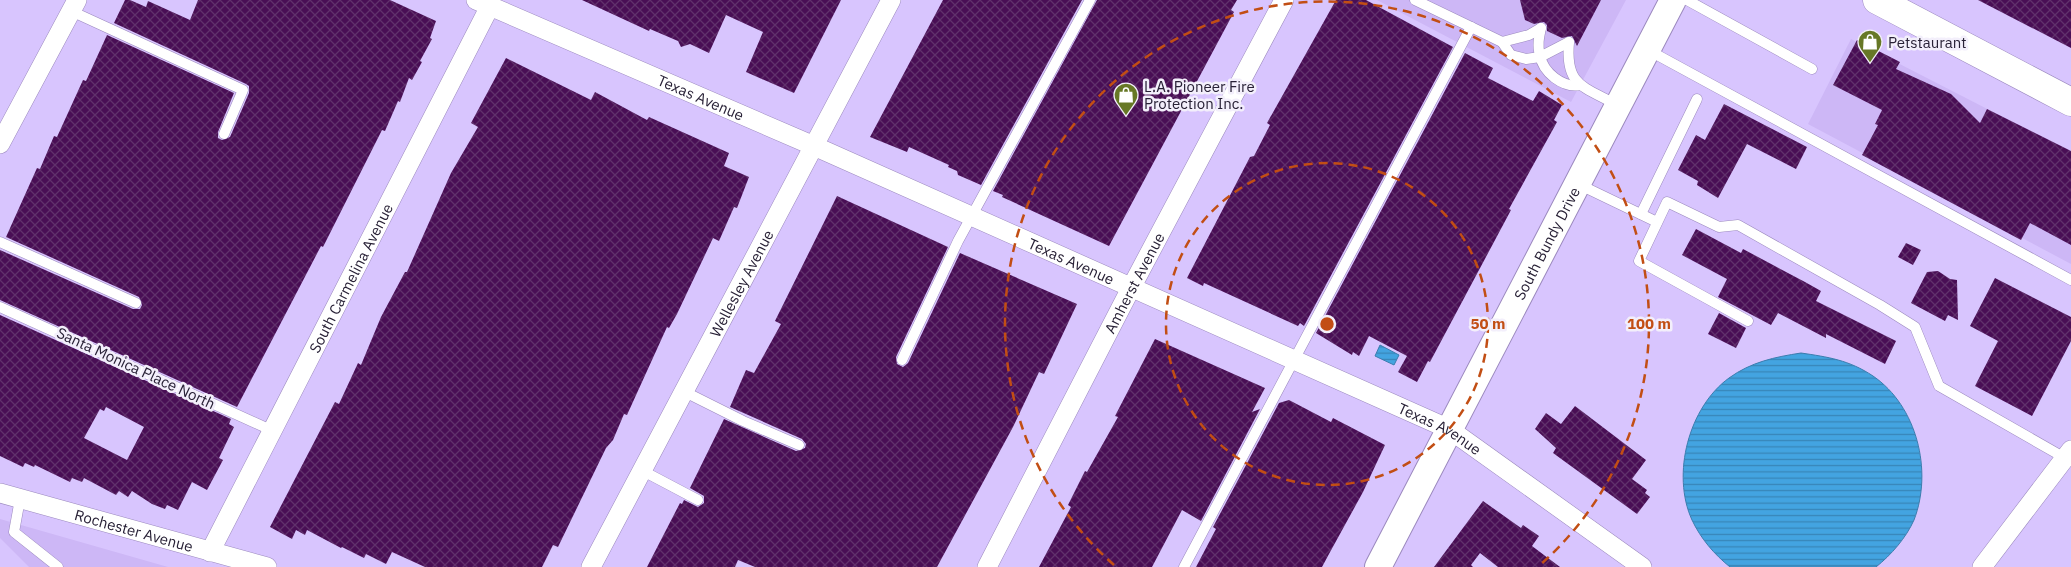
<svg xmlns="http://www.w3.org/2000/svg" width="2071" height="567" font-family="'IBM Plex Sans',sans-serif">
	<defs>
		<pattern id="water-rules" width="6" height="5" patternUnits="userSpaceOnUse" patternTransform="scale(1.25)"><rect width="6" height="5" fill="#43a4e1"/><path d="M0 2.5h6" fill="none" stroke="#3885b7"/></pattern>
		<pattern id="building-cross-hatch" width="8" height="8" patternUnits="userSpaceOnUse" patternTransform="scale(1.25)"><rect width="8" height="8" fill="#490e55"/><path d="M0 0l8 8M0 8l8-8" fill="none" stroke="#60316b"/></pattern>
	</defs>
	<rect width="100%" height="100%" fill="#d8c5fe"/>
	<g fill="#cdb7f6">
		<path d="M1377,0H1626L1571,102Z"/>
		<path d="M1851,39L2071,152V264L1808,124Z"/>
		<path d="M0,519L168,567H29L0,538Z"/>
	</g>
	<g fill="url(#water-rules)" stroke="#3b7dae">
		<path d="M1380,345L1399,355L1394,365L1375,356Z"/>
		<path d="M1801,353C1828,357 1849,360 1873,376C1917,406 1933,471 1914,520C1906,538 1891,555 1876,567H1730C1714,554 1701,539 1692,520C1671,474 1689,407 1729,378C1751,362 1775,357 1801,353Z"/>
	</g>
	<g fill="url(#building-cross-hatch)" fill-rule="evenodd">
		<path d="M125,0H130L146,7L148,1L190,20L198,0H390L436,21L430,38L432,39L420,61L422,62L412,80L409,78L400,102L398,101L385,131L382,130L323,247L321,246L237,407L0,300V250L133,309H140L142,305L139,297L6,237L37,168L40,169L54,136L57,137L83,80L86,81L107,35L234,93L218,132V138L222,140L230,137L249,93V86L246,84L114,23Z"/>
		<path d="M582,0H841L794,93L746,72L763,32L726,15L709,53L690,44L681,47L678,41L650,29L649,31Z"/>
		<path d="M943,0H1082L981,185L958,175L957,171L948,167L949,165L909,147L907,152L870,137Z"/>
		<path d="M1097,0H1237L1231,10L1234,12L1109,246L1002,197L1003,195L993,191Z"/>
		<path d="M1336,0H1366L1453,47L1304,326L1300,323L1298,326L1204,283L1203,286L1187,278L1250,157L1254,156L1270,125L1267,123Z"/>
		<path d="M1520,0H1601L1577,46L1572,36L1562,38L1547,31V25L1544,22L1534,24L1525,20Z"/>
		<path d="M1978,0H2071V48Z"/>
		<path d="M1857,40L1900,62L1896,69L1951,94L1980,123L1987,109L2071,151V245L2030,223L2021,240L1862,155L1878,125L1875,124L1882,110L1833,85Z"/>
		<path d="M1465,53L1493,68L1488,78L1533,101L1539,91L1562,105L1554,120L1557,122L1509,209L1511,210L1430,362L1428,361L1417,382L1398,372L1407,356L1369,336L1359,356L1353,352L1352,355L1316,333Z"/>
		<path d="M506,58L591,100L595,92L647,120L649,117L729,153L724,166L749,177L737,208L734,207L719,241L713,238L677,314L669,328L667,327L627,415L624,414L613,440L606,448L558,547L553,545L542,567H425L392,552L386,564L366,554L364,558L342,547L341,548L307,530L305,535L296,530L292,539L270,527L335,402L339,404L358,363L361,365L381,317L405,272H407L451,173L478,127L471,123Z"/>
		<path d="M1724,104L1807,147L1796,169L1747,144L1718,198L1697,185L1698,181L1678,170L1696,135L1705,140Z"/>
		<path d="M837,196L948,247L896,357L897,364L903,367L908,363L960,253L1077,304L1044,374L1039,372L1013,427L937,567H755L738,560L735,567H647L680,503L682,504L684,500L698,507L704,503V496L690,488L724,419L796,451L805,448L806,444L802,439L730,407L746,370L754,373L781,324L775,321Z"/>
		<path d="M1696,229L1741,253L1743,249L1805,282L1821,291L1816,301L1896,341L1885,364L1826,334V338L1778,313L1771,325L1718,297L1727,279L1682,255Z"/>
		<path d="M1906,243L1921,250L1913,265L1898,257Z"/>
		<path d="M1938,271L1950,279L1957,280L1958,320L1948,315L1945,321L1911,303L1927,272Z"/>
		<path d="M1995,278L2071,317V341L2032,416L1975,386L1998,341L1970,326Z"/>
		<path d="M1719,313L1746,328L1736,348L1708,334Z"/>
		<path d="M0,315L231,419L229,424L234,427L219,458L223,460L207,490L192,482L178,510L167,505L165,509L152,504L132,491L128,497L119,491L116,495L84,478L82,482L72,478L70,482L35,465L34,467L25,463L23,467L0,456ZM106,407L144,427L127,460L84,438L100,409L104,411Z"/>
		<path d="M1155,339L1265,388L1252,412L1260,409L1201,521L1182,510L1152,567H1039L1071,507L1068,505L1085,471L1087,472L1118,417L1115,416Z"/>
		<path d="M1289,400L1331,422L1333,418L1385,445L1363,492L1329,554L1322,567H1196L1216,529L1213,527L1279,403Z"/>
		<path d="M1575,406L1646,460L1632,479L1647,490L1645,493L1650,497L1637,514L1553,453L1556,448L1535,429L1546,413L1561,424Z"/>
		<path d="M1483,501L1521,528L1523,525L1539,536L1532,546L1560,567H1498L1480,553L1471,565L1473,567H1434Z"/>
	</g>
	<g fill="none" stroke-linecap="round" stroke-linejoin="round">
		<defs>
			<g id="service">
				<path d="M1687,0L1812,69"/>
				<path d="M71,11L243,90L224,134"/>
				<path d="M1471,27L1502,42L1511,55L1526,59L1540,57L1569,42"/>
				<path d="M1541,28C1539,37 1537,46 1540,55C1543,73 1563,88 1580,85"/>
				<path d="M1502,42L1529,35L1541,28"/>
				<path d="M1569,42C1565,86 1583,86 1617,105"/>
				<path d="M1648,50L2071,280"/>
				<path d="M1578,184L1657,222"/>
				<path d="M1641,214L1697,99"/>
				<path d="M0,242L136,303"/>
				<path d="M0,307L271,430"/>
				<path d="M1748,321L1639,261L1667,202L1719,227L1738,225L1880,305L1915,327L1939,386L2065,458"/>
				<path d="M902,360L958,241L1090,0"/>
				<path d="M685,392L743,421L799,445"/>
				<path d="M643,471L698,500"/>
				<path d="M20,499L14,532L58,567"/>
				<path d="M1184,567L1471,27L1415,0"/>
			</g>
			<g id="minor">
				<path id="s1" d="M476,0L814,146L1449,429L1642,567"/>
				<path d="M0,144L77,0"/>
				<path id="s2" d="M0,493L267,567"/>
				<path id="s3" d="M210,552L490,6"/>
				<path id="s4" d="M591,567L891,0"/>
				<path id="s5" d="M987,567L1131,288L1284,0"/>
				<path d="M1982,567L2071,450"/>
			</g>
			<g id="secondary">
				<path id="s6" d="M1378,567L1673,0"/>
			</g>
			<path id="primary" d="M1877,0L2071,102"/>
		</defs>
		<use href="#service" stroke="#9b89be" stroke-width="11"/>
		<use href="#minor" stroke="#9b89be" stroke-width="20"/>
		<use href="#secondary" stroke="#9b89be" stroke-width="28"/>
		<use href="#primary" stroke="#9b89be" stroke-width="29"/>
		<use href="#service" stroke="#fff" stroke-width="10"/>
		<use href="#minor" stroke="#fff" stroke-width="19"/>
		<use href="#secondary" stroke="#fff" stroke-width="26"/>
		<use href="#primary" stroke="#fff" stroke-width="28"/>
	</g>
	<g fill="none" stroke="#c24e14" stroke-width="2.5" stroke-dasharray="9 6">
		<circle cx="1327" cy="324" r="161"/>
		<path d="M1114 565A322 322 0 1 1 1540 565"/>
	</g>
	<defs>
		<symbol id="shop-pin" viewBox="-11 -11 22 30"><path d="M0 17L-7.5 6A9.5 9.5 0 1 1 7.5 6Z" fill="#677826" stroke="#f3effb"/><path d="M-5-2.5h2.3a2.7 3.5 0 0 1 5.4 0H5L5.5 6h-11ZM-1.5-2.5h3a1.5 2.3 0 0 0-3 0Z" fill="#fff"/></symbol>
	</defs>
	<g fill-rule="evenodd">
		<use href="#shop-pin" x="1856" y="28" width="28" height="38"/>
		<use href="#shop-pin" x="1112" y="81" width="28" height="38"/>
	</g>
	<g text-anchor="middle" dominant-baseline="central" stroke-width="5" stroke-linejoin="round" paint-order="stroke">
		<g font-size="15" fill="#282136" stroke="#f3effb" text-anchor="start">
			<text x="1888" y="42">Petstaurant</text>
			<text x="1144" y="86">L.A. Pioneer Fire<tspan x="1144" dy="17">Protection Inc.</tspan></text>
		</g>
		<g font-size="15" fill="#282136" stroke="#f3effb">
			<text stroke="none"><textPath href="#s1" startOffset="245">Texas Avenue</textPath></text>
			<text stroke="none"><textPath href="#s6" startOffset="365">South Bundy Drive</textPath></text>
			<text stroke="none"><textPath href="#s1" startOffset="650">Texas Avenue</textPath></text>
			<text stroke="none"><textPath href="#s3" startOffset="308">South Carmelina Avenue</textPath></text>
			<text stroke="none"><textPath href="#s5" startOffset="320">Amherst Avenue</textPath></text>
			<text stroke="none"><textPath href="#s4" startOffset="321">Wellesley Avenue</textPath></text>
			<text transform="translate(136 368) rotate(25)">Santa Monica Place North</text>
			<text stroke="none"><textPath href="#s1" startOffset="1055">Texas Avenue</textPath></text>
			<text stroke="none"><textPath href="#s2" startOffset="139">Rochester Avenue</textPath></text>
		</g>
	</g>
	<circle cx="1327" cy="324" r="8" fill="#c24e14" stroke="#f3effb" stroke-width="2.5"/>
	<g font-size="15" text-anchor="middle" font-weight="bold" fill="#c24e14" stroke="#f3effb" stroke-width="5" stroke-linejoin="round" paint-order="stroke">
		<text x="1488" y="329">50 m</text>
		<text x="1649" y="329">100 m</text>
	</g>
</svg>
